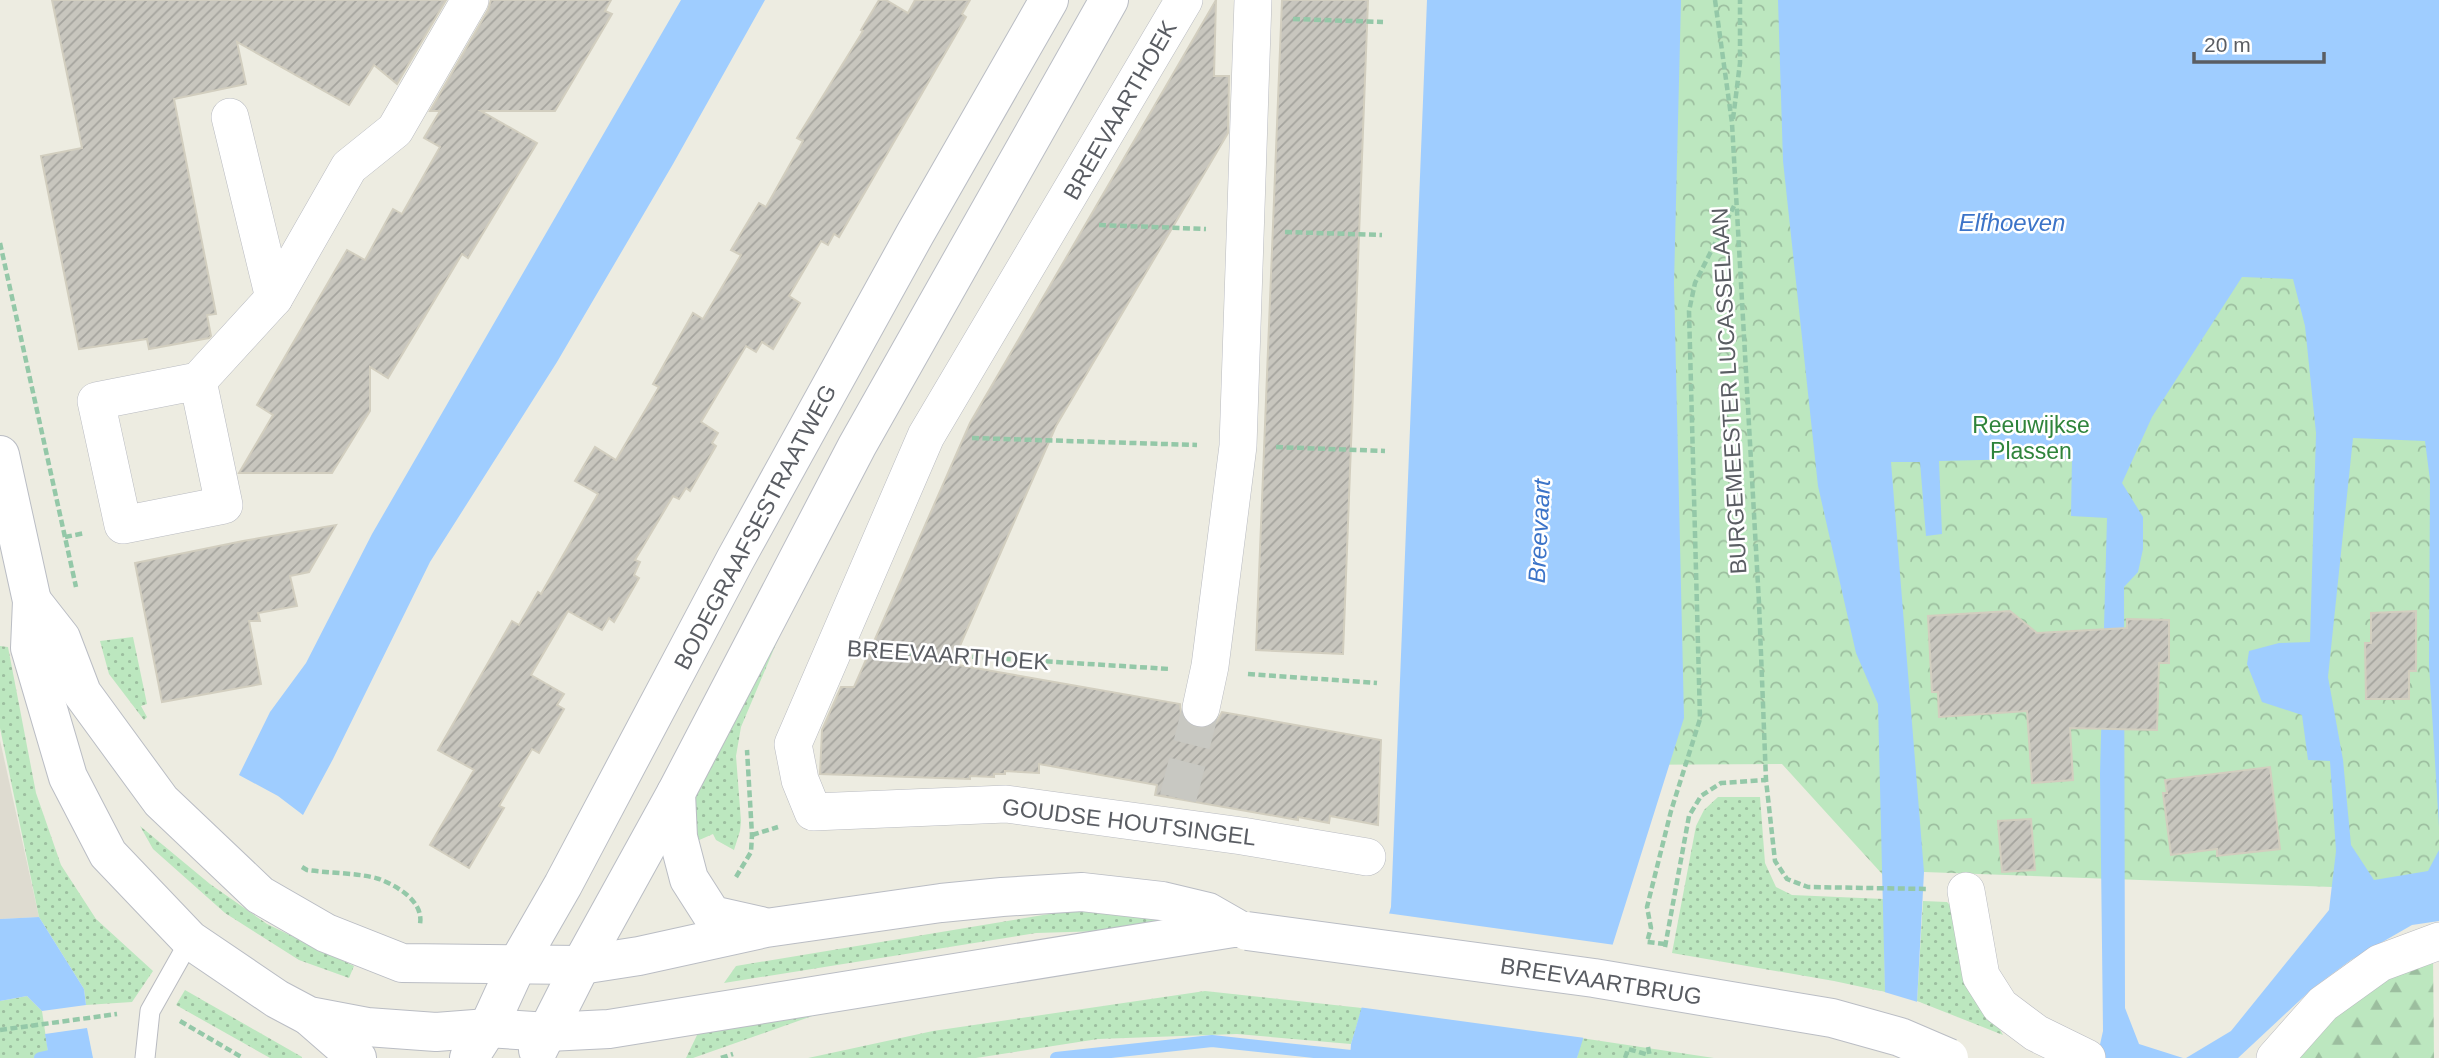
<svg xmlns="http://www.w3.org/2000/svg" width="2439" height="1058" font-family="Helvetica,sans-serif">
	<defs>
		<pattern id="grass-dots" width="8" height="8" patternUnits="userSpaceOnUse" patternTransform="scale(1.75)"><rect width="8" height="8" fill="#bce7bf"/><path d="M2 2h.1M6 6h.1" fill="none" stroke="#9cbe9f" stroke-width="1.8" stroke-linecap="round"/></pattern>
		<pattern id="forest-firs" width="22" height="20" patternUnits="userSpaceOnUse" patternTransform="scale(1.75)"><rect width="22" height="20" fill="#bce7bf"/><path d="M5 1l3.5 6h-7zM16 11l3.5 6h-7z" fill="#9cbe9f"/></pattern>
		<pattern id="park-crowns" width="20" height="18" patternUnits="userSpaceOnUse" patternTransform="scale(1.75)"><rect width="20" height="18" fill="#bce7bf"/><path d="M2 6a3 3 0 1 1 6 0M12 15a3 3 0 1 1 6 0" fill="none" stroke="#9cbe9f"/></pattern>
		<pattern id="building-hatch" width="6" height="6" patternUnits="userSpaceOnUse" patternTransform="scale(1.75)"><rect width="6" height="6" fill="#c8c6be"/><path d="M-1 1l2-2M0 6l6-6M5 7l2-2" fill="none" stroke="#a5a49e"/></pattern>
	</defs>
	<rect width="100%" height="100%" fill="#edece1"/>
	<path fill="#dedbd0" d="M0,740L39,917L0,919Z"/>
	<g fill="url(#grass-dots)">
		<path d="M789,613L741,727L736,756L741,821L740,831L734,850L716,840L713,834L697,841L693,821L697,788Z"/>
		<path d="M133,637L147,704L141,706L147,717L144,720L109,674L100,641Z"/>
		<path d="M0,646L8,647L36,793L61,865L96,919L153,971L132,1002L86,1005L84,989L39,917L0,728Z"/>
		<path d="M1718,797H1760L1765,863L1776,887L1792,895L1884,899L1885,992L1834,981L1672,953L1696,826L1704,810Z"/>
		<path d="M140,826L210,884L267,924L354,966L349,978L299,960L225,913L153,849Z"/>
		<path d="M1923,901L1947,902L1961,916L1975,984L2003,1035L1917,1001Z"/>
		<path d="M1091,907L1207,920L1137,930L1036,933L724,983L736,966Z"/>
		<path d="M185,990L302,1057V1058H270L176,1005Z"/>
		<path d="M1205,991L1362,1008L1351,1044L1237,1034L1098,1039L976,1058H808L933,1031Z"/>
		<path d="M27,996L42,1011L49,1058H0V1001Z"/>
		<path d="M818,1014L693,1058H686L698,1033Z"/>
		<path d="M1581,1038L1714,1058H1577Z"/>
	</g>
	<path fill="url(#forest-firs)" d="M2433,953L2434,1058H2296L2376,972Z"/>
	<path fill="url(#park-crowns)" d="M1640,0H2439V891L1924,872L1883,875L1782,764L1609,765Z"/>
	<g fill="#9fcdff">
		<path d="M681,0H765L673,164L557,362L430,562L333,759L303,815L278,796L239,775L270,712L306,663L372,534Z"/>
		<path d="M1427,0H1681L1674,283L1684,718L1577,1058H1350L1351,1044L1391,907Z"/>
		<path d="M1778,0H2439V827L2429,664L2430,480L2425,441L2353,438L2328,677L2343,760L2351,845L2374,880L2428,871L2439,850V921L2412,925L2351,960L2313,988L2238,1058H2186L2231,1031L2329,910L2336,851L2330,761L2308,760L2302,715L2262,702L2247,664L2249,651L2279,643L2310,642L2316,433L2305,326L2293,279L2242,277L2152,417L2122,483L2143,517V549L2138,572L2124,587L2125,1008L2139,1044L2183,1058H2097L2103,1031L2100,774L2107,518L2071,516L2072,458L1939,461L1942,534L1926,536L1920,462H1891L1924,872L1914,1058H1878L1885,992L1878,704L1856,653L1818,486L1783,161Z"/>
		<path d="M39,917L84,989L86,1005L42,1011L27,996L0,1001V919Z"/>
		<path d="M87,1028L93,1058H49L45,1034Z"/>
	</g>
	<g fill="#edece1">
		<path d="M1386,913L1615,945L1585,1038L1358,1007Z"/>
		<path d="M1881,991L1921,1003L1918,1058H1874Z"/>
	</g>
	<g fill="none" stroke-linecap="round" stroke-linejoin="round">
		<g stroke="#9fcdff" stroke-width="12">
			<path d="M40,1058L49,1056"/>
			<path d="M1056,1058L1212,1041L1351,1056"/>
		</g>
	</g>
	<g fill="url(#building-hatch)" stroke="#d2cebf" stroke-width="2">
		<path d="M52,0H446L397,84L374,65L349,105L237,42L246,84L174,99L216,314L207,315L211,336L209,338L149,349L147,339L79,349L41,156L82,148Z"/>
		<path d="M491,0H611L605,11L612,14L555,111H481L537,143L468,258L462,254L388,378L370,367V411L332,473H239L273,415L257,405L347,250L365,260L393,209L402,214L440,147L424,138L440,111H430L488,10Z"/>
		<path d="M879,0H886L908,13L915,0H970L962,14L966,17L839,237L834,234L828,245L821,241L789,296L800,303L773,349L762,342L756,352L746,346L701,422L718,433L712,443L716,446L690,491L686,488L679,499L673,496L635,560L640,562L634,575L639,578L614,622L609,618L602,630L568,611L531,675L564,694L557,705L564,709L539,753L532,749L499,806L504,808L469,868L430,845L474,770L438,750L512,621L519,625L538,592L541,594L598,494L575,481L595,447L616,460L659,387L653,384L693,313L703,319L741,255L731,250L759,203L766,207L803,141L797,138L863,31L861,30Z"/>
		<path d="M1216,0L1214,76H1229L1228,133L1056,426L952,664L1180,704L1181,715L1186,723L1197,729L1207,728L1216,723L1222,712L1381,740L1378,825L1330,816L1329,823L1298,817V820L1155,795L1157,785L1039,764V773L1005,771V774H994V777L970,776V779L820,774L822,730L841,687H854L970,423Z"/>
		<path d="M1282,0H1368L1343,654L1256,650Z"/>
		<path d="M336,525L309,572L290,576L297,606L258,613L260,621H249L261,684L162,702L135,563L243,541Z"/>
		<path d="M2010,611L2037,633L2127,628V619L2169,620V663H2159L2157,730L2070,728L2073,780L2032,783L2027,711L1939,717L1938,692H1932L1928,616Z"/>
		<path d="M2416,611V671H2409V699H2366L2365,643H2371V613Z"/>
		<path d="M2270,767L2280,849L2217,856V849L2171,855L2163,793H2167L2165,780Z"/>
		<path d="M2031,819L2035,870L2002,872L1998,821Z"/>
	</g>
	<g fill="none" stroke-linecap="round" stroke-linejoin="round">
		<path stroke="#c8c8c2" stroke-width="37" stroke-dasharray="37 18" stroke-linecap="butt" d="M1178,798L1201,708"/>
		<defs>
			<path id="lane" d="M145,1058L150,1011L190,940"/>
			<g id="street">
				<path d="M1184,0L926,436L793,744L800,780L813,812L1006,804L1242,836L1367,857"/>
				<path d="M230,117L274,298"/>
				<path d="M198,381L224,505L123,525L96,401L198,381L274,298L349,167L395,130L470,0"/>
				<path d="M1201,708L1210,666L1238,446L1253,0"/>
				<path d="M1966,891L1981,976L2000,1006L2036,1033L2087,1058"/>
				<path d="M2275,1058L2323,1004L2380,963L2439,941"/>
			</g>
			<g id="secondary">
				<path d="M0,455L32,601L30,648L68,777L108,854L190,940L277,999L309,1016L367,1027L436,1032L488,1028L548,1032L609,1029L1233,928"/>
				<path d="M32,601L61,638L82,693L161,801L260,895L326,933L402,963L581,965L639,956L766,928L941,903L1002,897L1082,892L1162,901L1208,912L1236,928"/>
				<path d="M676,793L678,837L689,879L712,915L761,926"/>
				<path d="M311,1018L357,1058"/>
				<path d="M538,1050L581,965L676,793L857,446L1109,0"/>
				<path d="M469,1058L488,1028L517,965L563,885L735,560L915,234L1049,0"/>
			</g>
		</defs>
		<use href="#lane" stroke="#b9bbc1" stroke-width="21"/>
		<use href="#street" stroke="#b9bbc1" stroke-width="38"/>
		<use href="#secondary" stroke="#babdc4" stroke-width="40"/>
		<g stroke="#94c8a8" stroke-width="4.5" stroke-dasharray="7 3.5" stroke-linecap="butt">
			<path d="M1715,0L1732,123L1759,603L1766,780L1775,861L1787,879L1808,887L1928,889"/>
			<path d="M1293,19L1383,22"/>
			<path d="M1733,119L1740,63V0"/>
			<path d="M1099,225L1206,229"/>
			<path d="M1285,232L1382,235"/>
			<path d="M0,243L76,587"/>
			<path d="M972,438L1197,445"/>
			<path d="M1276,447L1385,451"/>
			<path d="M65,537L85,533"/>
			<path d="M878,651L1170,669"/>
			<path d="M1248,674L1377,683"/>
			<path d="M752,835L778,827"/>
			<path d="M302,867L307,870C327,873 361,873 379,879C398,886 424,902 420,924"/>
			<path d="M736,877L751,852L752,835L747,750"/>
			<path d="M1665,944L1647,942L1651,928L1647,907L1671,811L1700,719L1689,311L1695,283L1734,206"/>
			<path d="M1665,947L1689,816L1701,796L1721,783L1766,780"/>
			<path d="M180,1021L243,1058"/>
			<path d="M0,1030L117,1014"/>
			<path d="M1648,1047L1650,1057"/>
			<path d="M721,1058L733,1054"/>
			<path d="M1625,1058L1628,1049L1649,1055"/>
		</g>
		<use href="#lane" stroke="#fff" stroke-width="19"/>
		<use href="#street" stroke="#fff" stroke-width="37"/>
		<use href="#secondary" stroke="#fff" stroke-width="38"/>
		<defs>
			<path id="secondary-bridge" d="M1247,931L1594,978L1832,1018L1900,1037L1949,1058"/>
		</defs>
		<use href="#secondary-bridge" stroke="#babdc4" stroke-width="40" stroke-linecap="butt"/>
		<use href="#secondary-bridge" stroke="#fff" stroke-width="38"/>
	</g>
	<g text-anchor="middle" dominant-baseline="central" stroke-width="5" stroke-linejoin="round" paint-order="stroke">
		<g font-size="23" fill="#5a5d63" stroke="#fff">
			<text transform="translate(1120 110) rotate(-60)">BREEVAARTHOEK</text>
			<text transform="translate(1729 391) rotate(-93)">BURGEMEESTER LUCASSELAAN</text>
			<text transform="translate(755 527) rotate(-62)">BODEGRAAFSESTRAATWEG</text>
			<text transform="translate(948 655) rotate(4)">BREEVAARTHOEK</text>
			<text transform="translate(1129 822) rotate(7)">GOUDSE HOUTSINGEL</text>
			<text transform="translate(1601 981) rotate(9)">BREEVAARTBRUG</text>
		</g>
		<g font-size="23" fill="#2f843b" stroke="#fff">
			<text x="2031" y="425">Reeuwijkse<tspan x="2031" dy="26">Plassen</tspan></text>
		</g>
		<g font-size="24" font-style="italic" fill="#3c74c8" stroke="#fff">
			<text x="2012" y="222">Elfhoeven</text>
			<text transform="translate(1539 531) rotate(-87)">Breevaart</text>
		</g>
	</g>
	<path d="M2194 52v10h130v-10" fill="none" stroke="#5a5d63" stroke-width="3.5"/>
	<text x="2204" y="52" font-size="21" fill="#5a5d63" stroke="#ffffff" stroke-width="5" paint-order="stroke">20 m</text>
</svg>
